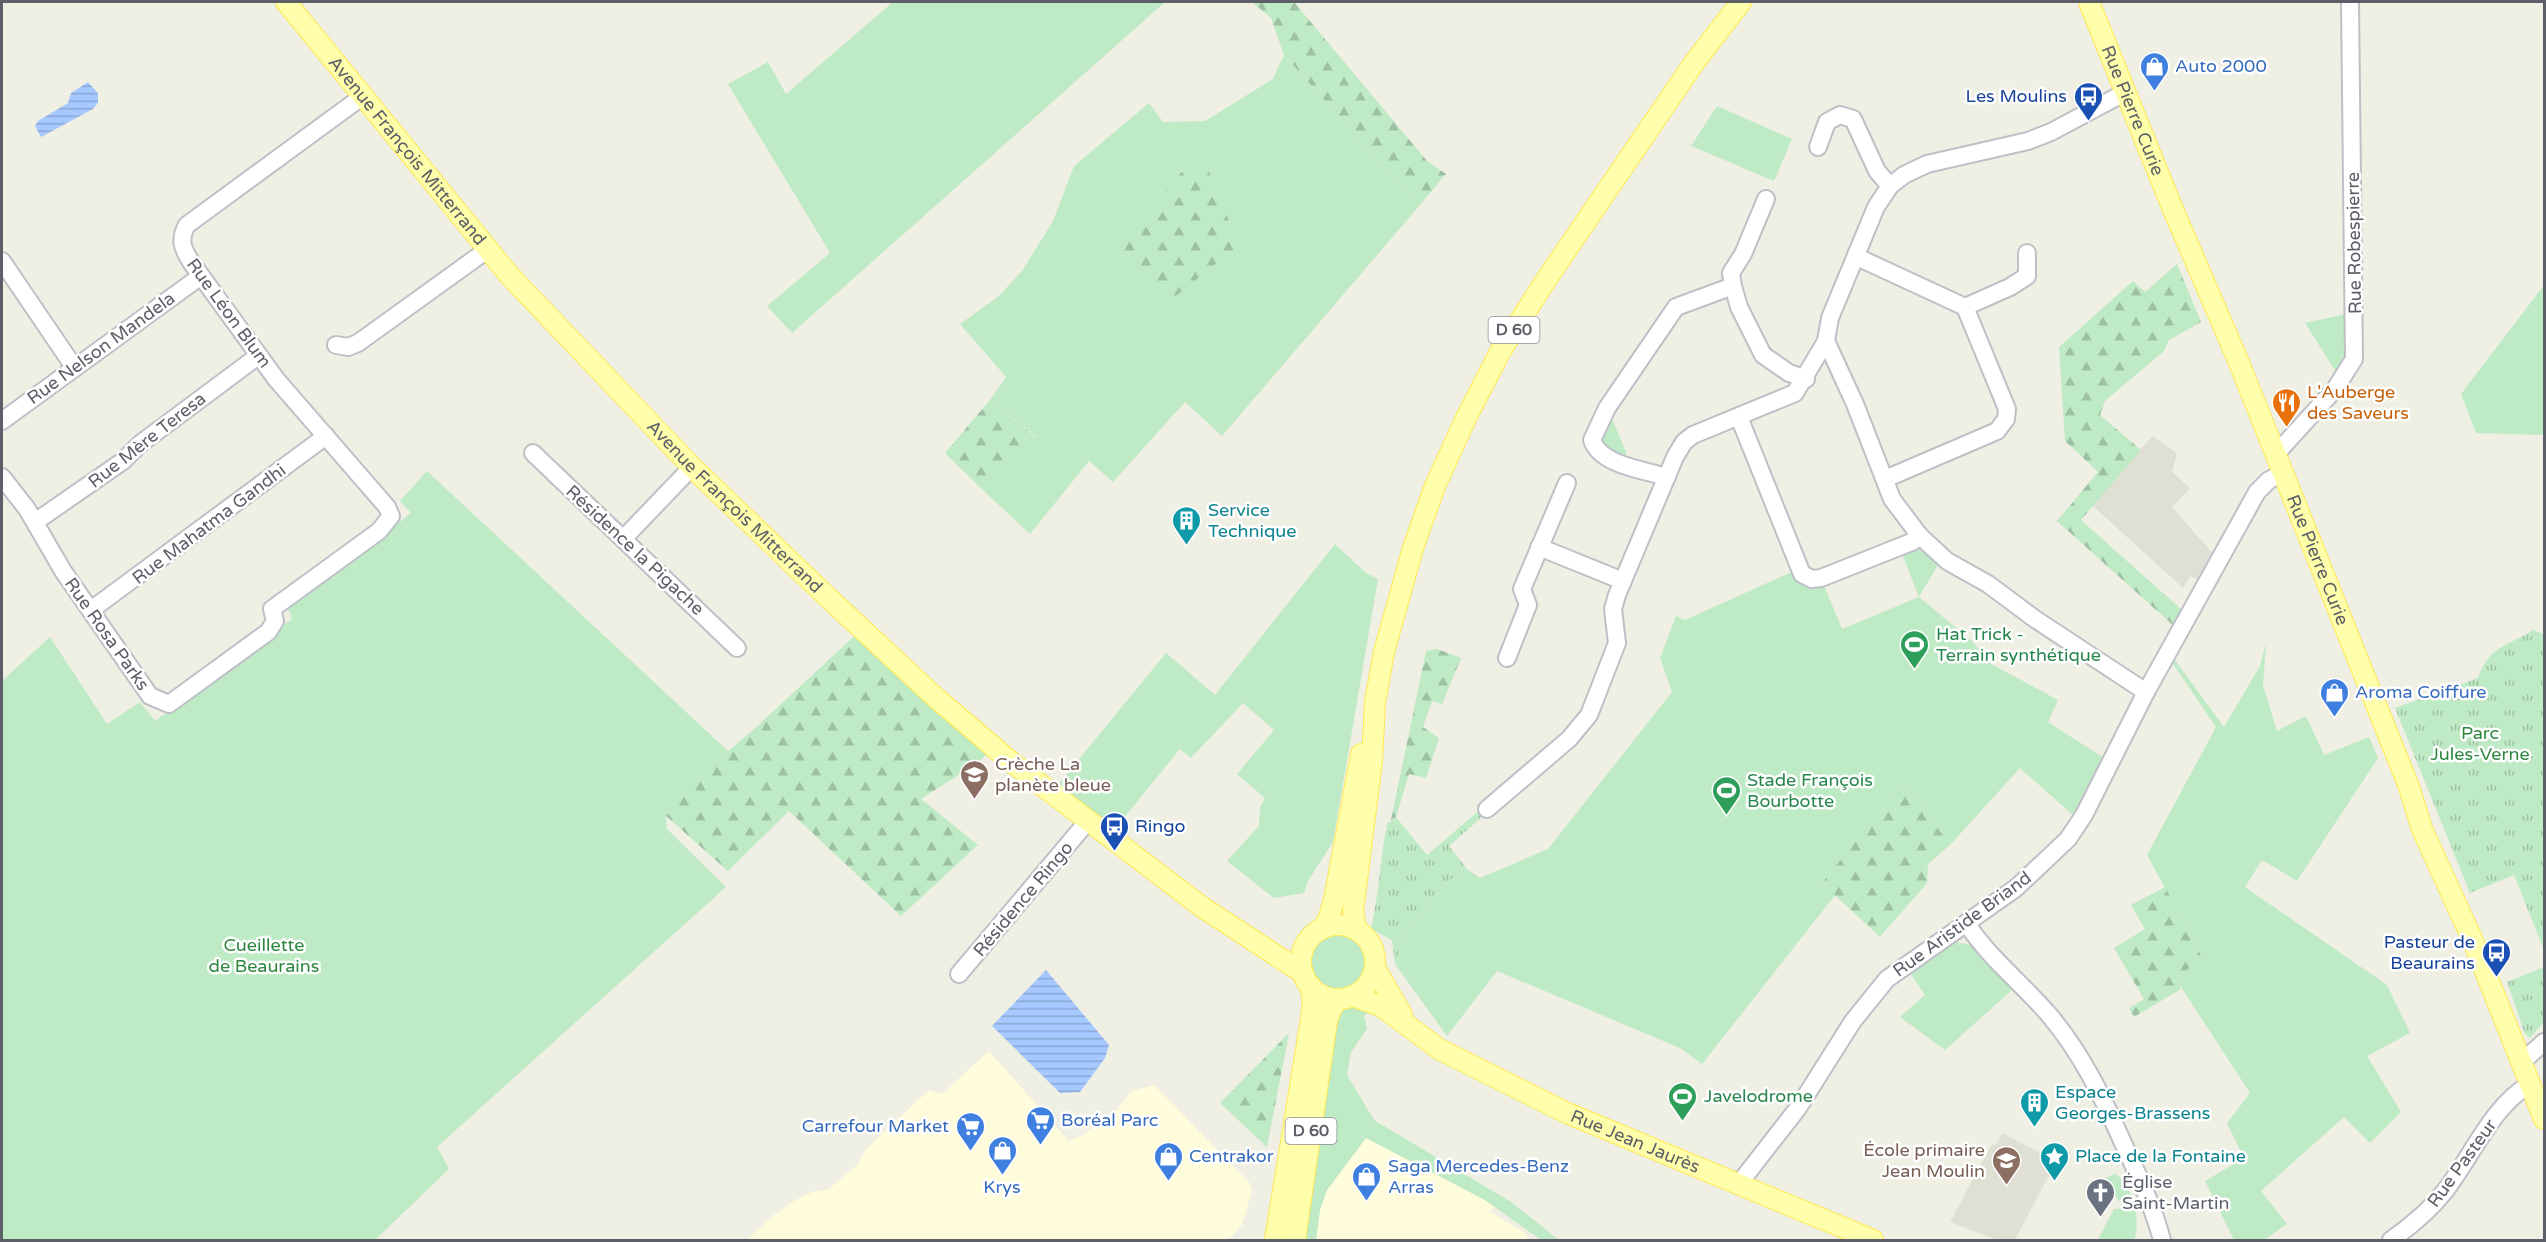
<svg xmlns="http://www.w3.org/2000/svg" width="2546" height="1242" font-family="'Varela Round',sans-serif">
	<defs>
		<pattern id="forest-firs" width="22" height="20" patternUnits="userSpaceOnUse" patternTransform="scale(1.5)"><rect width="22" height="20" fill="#beeac5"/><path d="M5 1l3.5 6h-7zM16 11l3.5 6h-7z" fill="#9ec1a4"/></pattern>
		<pattern id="park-tufts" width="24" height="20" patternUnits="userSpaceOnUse" patternTransform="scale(1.5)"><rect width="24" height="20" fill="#beeac5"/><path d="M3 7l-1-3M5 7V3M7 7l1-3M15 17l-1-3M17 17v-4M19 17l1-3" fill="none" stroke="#9ec1a4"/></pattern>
		<pattern id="water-rules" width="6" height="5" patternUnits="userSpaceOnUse" patternTransform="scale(1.5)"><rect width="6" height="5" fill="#a6caff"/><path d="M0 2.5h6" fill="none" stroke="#8aa7d2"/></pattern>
	</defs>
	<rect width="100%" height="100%" fill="#f0efe4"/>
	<g fill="#fffcdb">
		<path d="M989,1051L1069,1141L1083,1135L1105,1117L1109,1119L1132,1091L1154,1085L1249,1182L1252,1191L1242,1225L1228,1240H747L774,1215L794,1201L812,1192L829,1189L857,1165L866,1149L929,1090L942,1094Z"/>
		<path d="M1366,1138L1485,1200L1494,1206L1490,1212L1522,1231L1530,1240H1316L1320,1210L1327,1190Z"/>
	</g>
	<g fill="#e0dfd3">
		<path d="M2152,436L2177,453L2172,472L2190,488L2172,507L2213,554L2198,580L2190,576L2183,588L2093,506Z"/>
		<path d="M2002,1133L2062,1164L2054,1180L2048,1177L2015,1240H1997L1950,1222L1992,1144L1996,1145Z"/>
	</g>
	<g fill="#beeac5">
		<path d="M893,2H1165L792,333L767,306L830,253L728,84L768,62L786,94Z"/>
		<path d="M1284,55L1419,206L1222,436L1185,402L1113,482L1089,461L1030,534L985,492L1037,437L990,400L1006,377L960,324L999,296L1022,271L1053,221L1074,166L1149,103L1163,122L1205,121L1273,79Z"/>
		<path d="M1717,106L1792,139L1774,181L1691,146Z"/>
		<path d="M2544,285V435L2476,433L2461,394Z"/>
		<path d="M2346,314L2344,356L2336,372L2305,323Z"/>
		<path d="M1610,414L1627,454L1619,458L1607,453L1599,437Z"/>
		<path d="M427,471L728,751L666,817L667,829L726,887L437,1147L449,1169L375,1240H2V681L50,637L107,724L140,702L155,721L292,619L288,609L411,513L400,501Z"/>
		<path d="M1335,544L1366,573L1378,579L1333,842L1308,881L1304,893L1274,898L1227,861L1259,826L1260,808L1265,798L1237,774L1274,730L1243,703L1191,758L1180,749L1114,830L1057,786L1166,653L1215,695Z"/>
		<path d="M1915,549C1924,551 1935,555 1938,565L1919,597L1973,642L1991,664L2058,700L2048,722L2104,758L2073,815L2020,768L1950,845L1904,781L1822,884L1836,894L1702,1064L1680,1048L1497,971L1447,1036L1395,964L1406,928L1451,879L1467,869L1480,878L1548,849L1672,692L1660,658L1676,616L1685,620L1794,571L1821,578L1842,629L1919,597L1902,554Z"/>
		<path d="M2266,643L2263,685L2277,731L2306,716L2324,755L2369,737L2378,758L2297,881L2262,860L2245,887L2387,985L2410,1033L2367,1056L2401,1112L2370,1143L2344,1117L2261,1191L2287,1224L2264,1240H2234L2205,1181L2244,1158L2227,1123L2250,1093L2177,981L2201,954L2147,855L2216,727L2173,664L2175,660L2224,727L2260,666Z"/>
		<circle cx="1338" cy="961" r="29"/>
		<path d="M1956,942L1970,945L2012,990L1945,1050L1900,1017L1925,995L1910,973Z"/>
		<path d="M1347,1004L1373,1007L1364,1016L1367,1029L1351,1052L1347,1075L1374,1120L1511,1202L1559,1240H1541L1485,1200L1366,1138L1327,1190L1320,1210L1316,1240H1300L1335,1015Z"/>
		<path d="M2115,1174C2132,1182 2142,1224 2134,1240H2098L2114,1209H2119L2122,1204L2114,1195L2096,1192L2103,1179Z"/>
	</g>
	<g fill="url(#forest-firs)">
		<path d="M1252,2H1294L1427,161L1446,174L1419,206L1284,55L1271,18Z"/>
		<path d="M1204,160L1239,245L1166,304L1113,254L1184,169Z"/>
		<path d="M2177,264L2201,322L2169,340L2164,351L2105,401L2100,415L2141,450L2081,520L2182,610L2174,626L2057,521L2098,472L2065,441L2059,347L2133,281L2145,292Z"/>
		<path d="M990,400L1037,438L985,492L945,453Z"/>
		<path d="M862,629L994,748L977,763L921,799L978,845L901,916L789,811L728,871L666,816L728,751L751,732Z"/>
		<path d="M1437,649L1461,658L1442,704L1432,701L1423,727L1439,738L1426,778L1409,774L1396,817L1391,820L1426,651Z"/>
		<path d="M1904,781L1950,845L1928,864L1927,883L1880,937L1822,883Z"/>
		<path d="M2165,887L2201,955L2177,981L2181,989L2134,1017L2129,1008L2144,999L2114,948L2145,929L2131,905Z"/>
		<path d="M1289,1033L1267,1147L1220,1103Z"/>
	</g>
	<g fill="url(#park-tufts)">
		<path d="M2533,630L2544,634V950L2514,875L2470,893L2395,708L2478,678C2489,646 2506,647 2533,630Z"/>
		<path d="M1481,809L1484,815L1449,846L1467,869L1451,879L1406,928L1395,964L1392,940L1371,929C1379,895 1380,859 1387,824L1396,817L1427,855Z"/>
		<path d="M2544,967V1022L2530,1038L2525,1034L2507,982Z"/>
	</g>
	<g fill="url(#water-rules)">
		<path d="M88,82L98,93V103L93,109L41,137L35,126L38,121L68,103L71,93Z"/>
		<path d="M1046,970L1109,1045L1105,1058L1080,1092L1060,1093L992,1026Z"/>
	</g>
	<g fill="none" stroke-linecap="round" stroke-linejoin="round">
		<defs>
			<g id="minor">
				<path d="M1818,147L1827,122L1840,115L1853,119L1877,171L1890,186"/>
				<path d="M1766,199L1743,254L1731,273L1733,286L1739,307L1763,355L1789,373L1806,379"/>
				<path d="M1857,257L1965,307L2007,409L2006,419L1997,431L1885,479"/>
				<path d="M2,261L74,367"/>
				<path d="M1965,307L2010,287L2027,276V253"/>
				<path d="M1826,341L1855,404L1892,499L1919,535L1947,561L1988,584L2035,619L2146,692"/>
				<path d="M336,345L348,347L358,343L480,255L485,249"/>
				<path d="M1739,417L1802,574L1812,579L1821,578L1914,541L1919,535"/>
				<path d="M2,421L201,276"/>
				<path d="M533,453L737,648"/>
				<path d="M2275,455L2335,389L2354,359L2350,2"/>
				<path d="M2,477L27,509L63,571L150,696L169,704L268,632L275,621L272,609L379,531L391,516L387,507L276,379L191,262C182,248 179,239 187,225L363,96"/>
				<path d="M1667,477C1644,470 1600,465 1592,440L1607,408L1676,307L1733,286"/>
				<path d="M35,522L123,461L140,444L258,356"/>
				<path d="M624,538L692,467"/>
				<path d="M1539,547L1623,581"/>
				<path d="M91,610L326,436"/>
				<path d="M1507,658L1528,605L1522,589L1567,483"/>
				<path d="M1487,809L1569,739L1589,715L1617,643L1613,609L1617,595L1675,457L1684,442L1693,435L1795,393L1826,341L1830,318L1876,207L1890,186L1904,175L1927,164L2028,141L2051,132L2126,92"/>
				<path d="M1967,924C1989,958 2024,985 2050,1016C2082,1054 2103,1098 2123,1143C2138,1175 2153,1206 2162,1240"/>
				<path d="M959,974L1087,822"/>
				<path d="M2522,1062L2544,1042"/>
				<path d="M1738,1185L1798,1108L1853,1021L1887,979L2016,888L2068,839L2084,815L2146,692L2257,492L2269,480L2282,474"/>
				<path d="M2391,1240C2411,1226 2430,1210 2445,1191C2472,1156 2492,1106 2530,1084"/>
			</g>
			<g id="major">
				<path id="s1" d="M286,2L509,275L692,467L821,591L936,698L1010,761L1202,907L1303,973"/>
				<path id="s2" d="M2089,2L2172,207L2237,358L2409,787L2422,829L2473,941L2544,1119"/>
				<circle cx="1338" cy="962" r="37"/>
				<path d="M1323,928L1329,918L1334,900L1361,754"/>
				<path d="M1356,930L1353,910L1372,761L1375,702L1384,652L1413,548L1435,486L1466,418L1500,352L1546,280L1694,63L1741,2"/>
				<path d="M1375,968L1402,1015"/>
				<path id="s3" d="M1352,996L1381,1006L1439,1049L1567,1113L1873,1240"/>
				<path d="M1275,1240L1311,1019L1313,1000L1310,985"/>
				<path d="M1295,1240L1327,1021L1332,1007L1339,999"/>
			</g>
		</defs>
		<use href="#minor" stroke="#bec0c7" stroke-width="20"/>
		<use href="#major" stroke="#ffe84f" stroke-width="22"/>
		<use href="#minor" stroke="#fff" stroke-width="16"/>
		<use href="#major" stroke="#fffeab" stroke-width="20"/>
	</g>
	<defs>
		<symbol id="shop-pin" viewBox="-11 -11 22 30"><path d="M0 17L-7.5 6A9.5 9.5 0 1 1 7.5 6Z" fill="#3f7fe0" stroke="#fff"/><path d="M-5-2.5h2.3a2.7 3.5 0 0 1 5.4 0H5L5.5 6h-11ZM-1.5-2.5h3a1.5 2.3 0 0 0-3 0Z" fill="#fff"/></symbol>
		<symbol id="bus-pin" viewBox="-11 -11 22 30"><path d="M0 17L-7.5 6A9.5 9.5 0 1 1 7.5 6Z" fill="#1a4fb4" stroke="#fff"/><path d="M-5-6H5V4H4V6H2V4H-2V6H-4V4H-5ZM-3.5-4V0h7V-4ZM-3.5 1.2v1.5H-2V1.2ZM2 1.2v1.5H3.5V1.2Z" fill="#fff"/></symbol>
		<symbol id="restaurant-pin" viewBox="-11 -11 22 30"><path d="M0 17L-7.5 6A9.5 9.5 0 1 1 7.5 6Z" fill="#e8710a" stroke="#fff"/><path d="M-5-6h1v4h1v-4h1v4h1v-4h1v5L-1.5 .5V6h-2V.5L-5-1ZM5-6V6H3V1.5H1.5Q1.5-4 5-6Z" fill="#fff"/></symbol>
		<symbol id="building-pin" viewBox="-11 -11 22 30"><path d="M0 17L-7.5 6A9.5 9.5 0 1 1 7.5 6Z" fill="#0f9aa8" stroke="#fff"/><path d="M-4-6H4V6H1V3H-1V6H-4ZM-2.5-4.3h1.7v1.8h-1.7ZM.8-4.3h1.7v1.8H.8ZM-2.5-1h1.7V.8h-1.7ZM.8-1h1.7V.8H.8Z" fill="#fff"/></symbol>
		<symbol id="stadium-pin" viewBox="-11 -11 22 30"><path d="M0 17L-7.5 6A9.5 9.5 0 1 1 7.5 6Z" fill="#2e9e5b" stroke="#fff"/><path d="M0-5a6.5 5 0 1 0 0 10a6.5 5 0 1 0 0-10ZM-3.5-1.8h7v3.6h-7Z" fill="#fff"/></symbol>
		<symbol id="school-pin" viewBox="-11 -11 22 30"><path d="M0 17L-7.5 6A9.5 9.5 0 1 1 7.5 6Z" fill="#8d6e63" stroke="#fff"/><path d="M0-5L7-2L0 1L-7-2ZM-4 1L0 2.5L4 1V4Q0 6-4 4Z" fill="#fff"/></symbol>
		<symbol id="supermarket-pin" viewBox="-11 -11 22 30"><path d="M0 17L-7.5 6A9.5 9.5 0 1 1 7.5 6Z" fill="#3f7fe0" stroke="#fff"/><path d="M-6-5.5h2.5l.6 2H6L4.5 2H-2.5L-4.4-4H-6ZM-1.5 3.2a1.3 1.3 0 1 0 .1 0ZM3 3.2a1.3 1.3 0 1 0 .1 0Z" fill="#fff"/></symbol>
		<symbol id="sight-pin" viewBox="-11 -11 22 30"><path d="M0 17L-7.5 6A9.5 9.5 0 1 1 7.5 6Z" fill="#0f9aa8" stroke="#fff"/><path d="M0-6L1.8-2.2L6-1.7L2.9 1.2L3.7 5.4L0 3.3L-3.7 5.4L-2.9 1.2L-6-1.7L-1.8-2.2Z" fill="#fff"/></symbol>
		<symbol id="church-pin" viewBox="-11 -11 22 30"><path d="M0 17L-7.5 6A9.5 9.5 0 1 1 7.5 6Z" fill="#6b7280" stroke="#fff"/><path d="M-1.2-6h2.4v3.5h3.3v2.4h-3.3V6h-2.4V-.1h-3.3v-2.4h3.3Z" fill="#fff"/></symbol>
	</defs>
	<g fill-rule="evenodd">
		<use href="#shop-pin" x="2138" y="50" width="33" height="45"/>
		<use href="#bus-pin" x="2072" y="80" width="33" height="45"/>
		<use href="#restaurant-pin" x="2270" y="386" width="33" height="45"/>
		<use href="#building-pin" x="1170" y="504" width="33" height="45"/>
		<use href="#stadium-pin" x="1898" y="628" width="33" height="45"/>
		<use href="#shop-pin" x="2318" y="676" width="33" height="45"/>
		<use href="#school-pin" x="958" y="758" width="33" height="45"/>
		<use href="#stadium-pin" x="1710" y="774" width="33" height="45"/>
		<use href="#bus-pin" x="1098" y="810" width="33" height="45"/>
		<use href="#bus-pin" x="2480" y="936" width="33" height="45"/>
		<use href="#stadium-pin" x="1666" y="1080" width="33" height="45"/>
		<use href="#building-pin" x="2018" y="1086" width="33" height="45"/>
		<use href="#supermarket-pin" x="1024" y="1104" width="33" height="45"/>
		<use href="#supermarket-pin" x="954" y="1110" width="33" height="45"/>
		<use href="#shop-pin" x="986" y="1134" width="33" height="45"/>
		<use href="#shop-pin" x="1152" y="1140" width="33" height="45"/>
		<use href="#sight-pin" x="2038" y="1140" width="33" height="45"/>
		<use href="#school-pin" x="1990" y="1144" width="33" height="45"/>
		<use href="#shop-pin" x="1350" y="1160" width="33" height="45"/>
		<use href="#church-pin" x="2084" y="1176" width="33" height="45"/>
	</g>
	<g text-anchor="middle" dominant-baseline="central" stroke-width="5" stroke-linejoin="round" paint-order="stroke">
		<g fill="#fff" stroke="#8d8f95" stroke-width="1.5">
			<rect x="1488.5" y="317" width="51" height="26" rx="4.5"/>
			<rect x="1285.5" y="1118" width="51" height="26" rx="4.5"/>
		</g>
		<g font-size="16" font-weight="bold" fill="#5c5f67">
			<text x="1514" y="330">D 60</text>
			<text x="1311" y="1131">D 60</text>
		</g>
		<g font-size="18" fill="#366cbe" stroke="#fff" text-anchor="start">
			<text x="2175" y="66">Auto 2000</text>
			<text x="2355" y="692">Aroma Coiffure</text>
			<text x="1061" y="1120">Boréal Parc</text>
			<text x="949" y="1126" text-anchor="end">Carrefour Market</text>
			<text x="1189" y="1156">Centrakor</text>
			<text x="1388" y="1166">Saga Mercedes-Benz<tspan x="1388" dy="21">Arras</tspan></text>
			<text x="1002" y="1187" text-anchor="middle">Krys</text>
		</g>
		<g font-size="18" fill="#164399" stroke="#fff" text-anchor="end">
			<text x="2067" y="96">Les Moulins</text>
			<text x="1135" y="826" text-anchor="start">Ringo</text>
			<text x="2475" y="942">Pasteur de<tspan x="2475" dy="21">Beaurains</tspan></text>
		</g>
		<g font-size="18" fill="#5c5f67" stroke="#fff">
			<text stroke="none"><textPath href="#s2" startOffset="117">Rue Pierre Curie</textPath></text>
			<text stroke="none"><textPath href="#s1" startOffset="192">Avenue François Mitterrand</textPath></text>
			<text transform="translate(2354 243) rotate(-91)">Rue Robespierre</text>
			<text transform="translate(229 313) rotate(54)">Rue Léon Blum</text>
			<text transform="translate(101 348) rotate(-36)">Rue Nelson Mandela</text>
			<text transform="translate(147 440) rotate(-38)">Rue Mère Teresa</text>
			<text stroke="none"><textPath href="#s1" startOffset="676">Avenue François Mitterrand</textPath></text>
			<text transform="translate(209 524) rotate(-37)">Rue Mahatma Gandhi</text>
			<text transform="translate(635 550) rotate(43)">Résidence la Pigache</text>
			<text stroke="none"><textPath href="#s2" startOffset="603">Rue Pierre Curie</textPath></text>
			<text transform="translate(107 634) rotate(55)">Rue Rosa Parks</text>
			<text transform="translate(1023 899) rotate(-50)">Résidence Ringo</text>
			<text transform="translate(1962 924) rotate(-36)">Rue Aristide Briand</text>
			<text stroke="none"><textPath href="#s3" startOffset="320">Rue Jean Jaurès</textPath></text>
			<text transform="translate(2462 1163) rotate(-54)">Rue Pasteur</text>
		</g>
		<g font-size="18" fill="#c56008" stroke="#fff" text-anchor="start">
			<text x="2307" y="392">L'Auberge<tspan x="2307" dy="21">des Saveurs</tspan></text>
		</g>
		<g font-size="18" fill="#0d838f" stroke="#fff" text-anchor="start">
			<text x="1208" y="510">Service<tspan x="1208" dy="21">Technique</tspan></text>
			<text x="2055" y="1092">Espace<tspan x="2055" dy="21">Georges-Brassens</tspan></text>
			<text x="2075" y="1156">Place de la Fontaine</text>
		</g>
		<g font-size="18" fill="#27864d" stroke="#fff" text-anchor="start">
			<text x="1936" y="634">Hat Trick -<tspan x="1936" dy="21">Terrain synthétique</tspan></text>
			<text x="1747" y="780">Stade François<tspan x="1747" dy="21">Bourbotte</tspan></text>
			<text x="1704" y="1096">Javelodrome</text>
		</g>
		<g font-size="18" fill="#2c863e" stroke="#fff">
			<text x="2480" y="733">Parc<tspan x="2480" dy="21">Jules-Verne</tspan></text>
			<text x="264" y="945">Cueillette<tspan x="264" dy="21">de Beaurains</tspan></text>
		</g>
		<g font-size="18" fill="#785e54" stroke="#fff" text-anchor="start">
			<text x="995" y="764">Crèche La<tspan x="995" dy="21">planète bleue</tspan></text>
			<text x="1985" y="1150" text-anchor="end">École primaire<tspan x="1985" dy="21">Jean Moulin</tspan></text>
		</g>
		<g font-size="18" fill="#5b616d" stroke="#fff" text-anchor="start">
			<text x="2122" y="1182">Église<tspan x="2122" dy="21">Saint-Martin</tspan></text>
		</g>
	</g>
	<rect width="2546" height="1242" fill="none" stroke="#5c5f67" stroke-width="6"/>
</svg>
